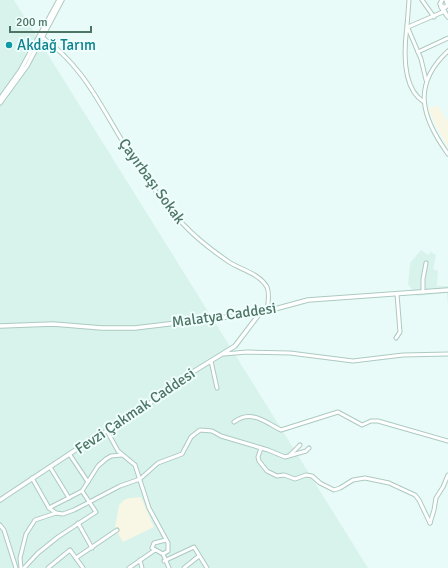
<svg xmlns="http://www.w3.org/2000/svg" width="448" height="568" font-family="Signika,sans-serif">
	<rect width="100%" height="100%" fill="#e9fbf9"/>
	<g fill="#d8f3ec">
		<path d="M0,0H14L368,568H0Z"/>
		<path d="M421,250L428,255L431,252L436,255L433,269L438,271L437,286H448V307L447,293L417,296L408,284L410,263Z"/>
	</g>
	<g fill="#f8f6e5">
		<path d="M438,106L448,122V148L435,124L428,108Z"/>
		<path d="M141,497L154,527L123,542L115,528L119,505L124,500L130,498Z"/>
	</g>
	<g fill="none" stroke-linecap="round" stroke-linejoin="round">
		<defs>
			<g id="minor">
				<path d="M409,0L407,26L421,59L426,80"/>
				<path d="M422,0L434,17"/>
				<path d="M407,26C404,49 401,88 424,102"/>
				<path d="M408,27L445,11"/>
				<path d="M42,37C82,65 98,101 123,142C139,168 163,204 184,225C197,239 213,251 229,262C240,269 260,274 267,287C270,294 268,304 267,311"/>
				<path d="M448,51C411,85 422,118 448,154"/>
				<path d="M418,52L448,38"/>
				<path d="M423,292V279L426,263"/>
				<path d="M396,338L400,332L397,294"/>
				<path d="M224,354L247,352L290,353L353,361L403,355L448,354"/>
				<path d="M211,361L217,388"/>
				<path d="M234,422C251,409 265,422 281,430L338,412L362,425L371,421H378L448,441"/>
				<path d="M107,431L118,451L135,465L149,508L168,543V551L163,554L152,548L154,543L166,540"/>
				<path d="M261,448L258,457L259,461L267,471L277,476L284,475L295,479L306,475L312,476L320,483L334,490L340,488L353,480L365,478L389,483L415,495L419,500L430,523"/>
				<path d="M70,455L88,482"/>
				<path d="M290,455L300,445"/>
				<path d="M50,467L69,498"/>
				<path d="M32,478L49,508L56,513"/>
				<path d="M49,508L82,491L98,466L106,459L111,456L122,455"/>
				<path d="M78,523L92,548"/>
				<path d="M430,523L434,510L436,498L443,487L448,475"/>
				<path d="M0,525L4,530L16,568"/>
				<path d="M163,554L169,568"/>
				<path d="M76,558L117,530"/>
				<path d="M140,560L142,568"/>
				<path d="M164,561L194,547L207,568"/>
				<path d="M21,568L20,558L26,534L35,520L56,513L63,514L74,510L120,486L140,479L158,463L182,454L191,437L200,430L212,431L221,436L268,450L285,457L306,451L309,448"/>
				<path d="M24,568L38,553L58,537L96,512L82,491"/>
				<path d="M48,568L70,550L83,568"/>
				<path d="M129,568L155,550"/>
				<path d="M184,568L199,556"/>
			</g>
			<g id="tertiary">
				<path d="M442,0L440,4L444,8L448,5L446,0"/>
				<path d="M441,7L448,17"/>
				<path d="M0,99L20,71L59,0"/>
				<path d="M0,103L27,66L62,0"/>
				<path d="M0,326L53,324L102,328H135L260,313L308,300L448,290"/>
				<path d="M0,500L95,437L107,431L149,404L175,383L235,346L260,313"/>
			</g>
		</defs>
		<use href="#minor" stroke="#accac1" stroke-width="5"/>
		<use href="#tertiary" stroke="#accac1" stroke-width="5.5"/>
		<use href="#minor" stroke="#fff" stroke-width="3"/>
		<use href="#tertiary" stroke="#fff" stroke-width="3.5"/>
	</g>
	<circle fill="#0f9aa8" stroke="#effefc" stroke-width="1.5" cx="9" cy="45" r="4"/>
	<g text-anchor="middle" dominant-baseline="central" stroke-width="4" stroke-linejoin="round" paint-order="stroke">
		<g font-size="15" fill="#0d838f" stroke="#effefc" text-anchor="start">
			<text x="17" y="45">Akdağ Tarım</text>
		</g>
		<g font-size="15" fill="#4e7465" stroke="#effefc">
			<text transform="translate(152 181) rotate(54)">Çayırbaşı Sokak</text>
			<text transform="translate(224 315) rotate(-8)">Malatya Caddesi</text>
			<text transform="translate(135 411) rotate(-34)">Fevzi Çakmak Caddesi</text>
		</g>
	</g>
	<path d="M10 26v6h81v-6" fill="none" stroke="#4e7465" stroke-width="2"/>
	<text x="16" y="26" font-size="12" fill="#4e7465" stroke="#effefc" stroke-width="3" paint-order="stroke">200 m</text>
</svg>
